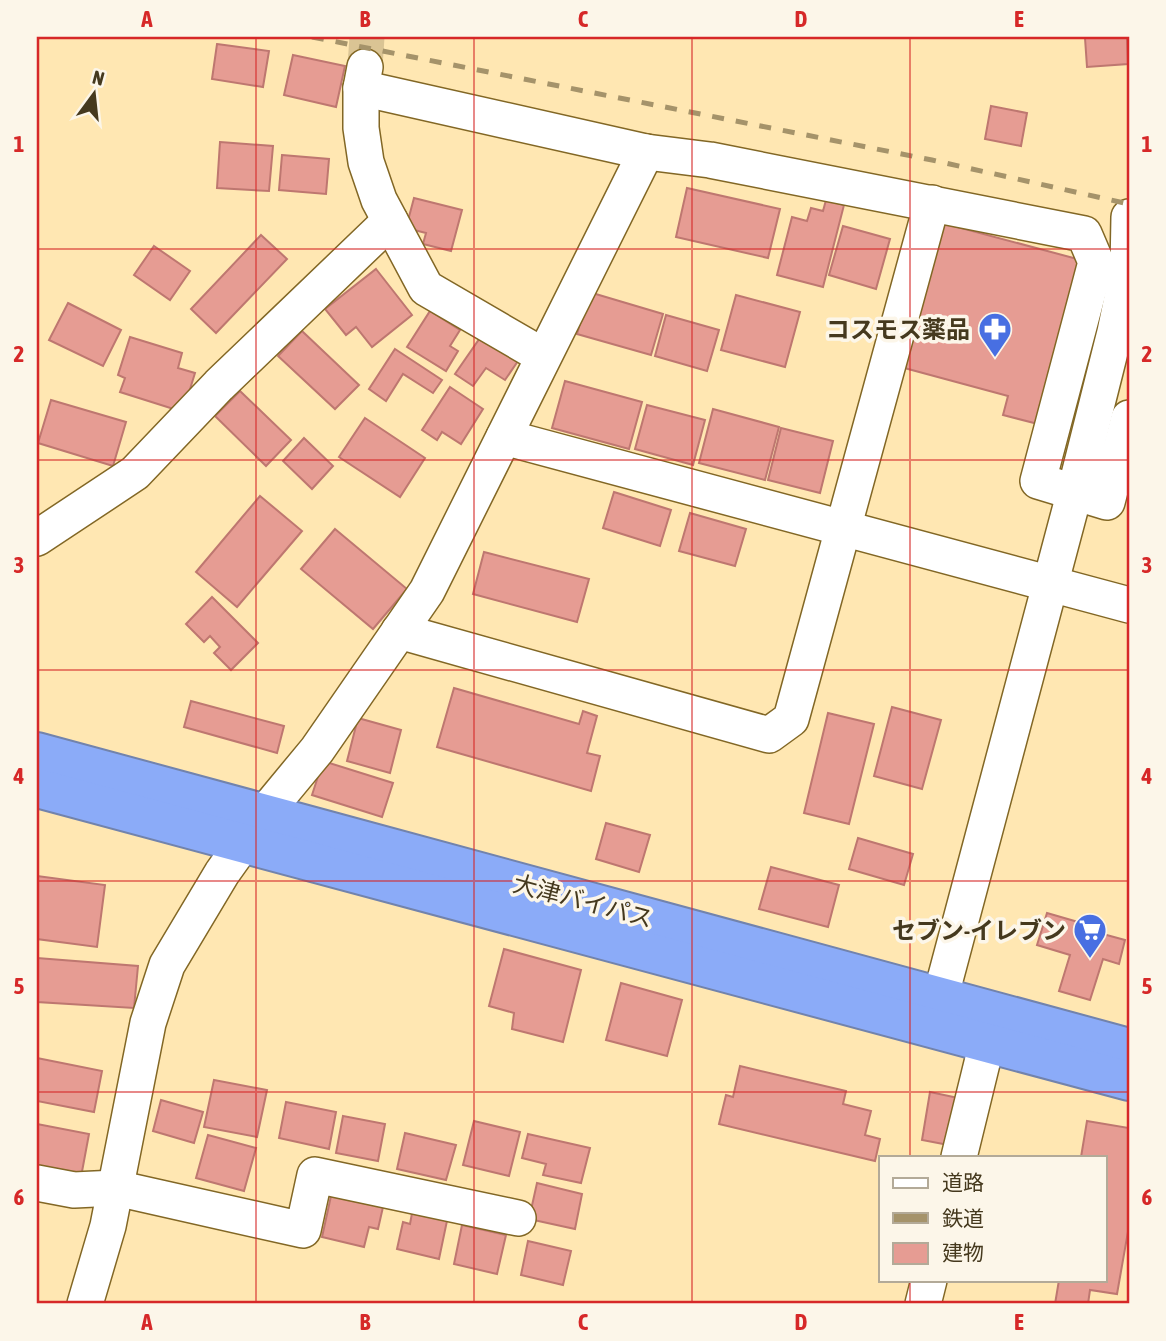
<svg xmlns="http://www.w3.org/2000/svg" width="1166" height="1341" font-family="'Asap Condensed','Noto Sans JP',sans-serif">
	<rect width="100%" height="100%" fill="#ffe7b2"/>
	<g fill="#e69c93" stroke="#be7770" stroke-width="2">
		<path d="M1127,37L1128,64L1087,67L1085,38Z"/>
		<path d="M217,44L269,51L263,87L212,79Z"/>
		<path d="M293,55L345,66L336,107L284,95Z"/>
		<path d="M991,106L1027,113L1021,146L985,139Z"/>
		<path d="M220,142L273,146L269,191L217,188Z"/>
		<path d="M282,155L329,159L326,194L279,190Z"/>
		<path d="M687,188L780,209L768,258L676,237Z"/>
		<path d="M414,198L462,210L451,251L423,244L426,233L406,228Z"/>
		<path d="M826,200L844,205L823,287L777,275L792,217L807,221L811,208L823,211Z"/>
		<path d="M935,221L1081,260L1038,424L1003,415L1008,396L897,366Z"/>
		<path d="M843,226L890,239L876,289L829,275Z"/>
		<path d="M261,235L287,259L216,333L191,309Z"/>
		<path d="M154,246L190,271L170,300L134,275Z"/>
		<path d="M376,269L412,315L372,347L356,327L346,335L325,309Z"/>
		<path d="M589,292L663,314L651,355L577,334Z"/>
		<path d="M736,295L800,312L785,367L721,350Z"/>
		<path d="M68,303L121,330L103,366L49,340Z"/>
		<path d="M430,311L460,330L450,346L458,351L446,371L407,347Z"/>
		<path d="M666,315L719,330L707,371L655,356Z"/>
		<path d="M302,331L359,385L335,409L278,356Z"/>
		<path d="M482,335L518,361L505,380L486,368L473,386L455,374Z"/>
		<path d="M130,337L182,353L178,368L195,373L183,412L120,392L125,378L118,375Z"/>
		<path d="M395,349L442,380L433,393L403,374L386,401L369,389Z"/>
		<path d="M565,381L642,402L629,449L552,428Z"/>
		<path d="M450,387L483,409L461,444L442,432L437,440L422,430Z"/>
		<path d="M240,391L291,440L266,466L215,416Z"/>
		<path d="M51,400L126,422L113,466L38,443Z"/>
		<path d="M647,405L705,420L693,465L635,449Z"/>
		<path d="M713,409L779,427L765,480L699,463Z"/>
		<path d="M365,418L425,458L400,497L339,457Z"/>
		<path d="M781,428L833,441L820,493L768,480Z"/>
		<path d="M304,438L333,466L312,489L283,461Z"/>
		<path d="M614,492L671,510L660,546L603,528Z"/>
		<path d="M260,496L302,531L237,607L196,572Z"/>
		<path d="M690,513L746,529L735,566L679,551Z"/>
		<path d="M335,529L407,589L373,629L301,569Z"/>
		<path d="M484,552L589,579L577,622L473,594Z"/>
		<path d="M212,597L258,643L231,670L214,653L220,647L210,636L204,642L186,624Z"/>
		<path d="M454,688L579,724L583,711L597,716L587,753L600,756L591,791L437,747Z"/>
		<path d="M191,701L284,726L277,753L184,727Z"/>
		<path d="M892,707L941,720L922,789L874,776Z"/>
		<path d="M828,713L874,724L849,824L804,813Z"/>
		<path d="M358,718L401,730L390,773L347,761Z"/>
		<path d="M323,761L393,783L382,817L312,795Z"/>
		<path d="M606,823L650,835L639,872L596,859Z"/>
		<path d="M858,838L913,854L904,885L849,869Z"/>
		<path d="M771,867L839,885L828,927L759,909Z"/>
		<path d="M37,876L105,885L97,947L37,939Z"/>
		<path d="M1047,913L1085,924L1083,933L1102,939L1103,934L1125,940L1119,964L1103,959L1090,1000L1059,991L1070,955L1037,945Z"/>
		<path d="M504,949L581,970L563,1042L512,1029L514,1013L489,1006Z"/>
		<path d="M37,958L138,966L134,1008L37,1002Z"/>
		<path d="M621,983L682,1000L667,1056L606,1040Z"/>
		<path d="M37,1058L102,1071L94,1112L37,1101Z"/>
		<path d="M740,1066L846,1091L843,1104L871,1111L865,1135L880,1139L875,1161L719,1124L726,1095L733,1097Z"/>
		<path d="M214,1080L267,1090L257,1137L204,1127Z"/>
		<path d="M930,1092L963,1099L954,1146L922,1140Z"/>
		<path d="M161,1100L203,1112L194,1143L153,1131Z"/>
		<path d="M286,1102L336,1112L329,1149L279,1138Z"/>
		<path d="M343,1116L385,1124L378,1161L336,1153Z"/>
		<path d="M474,1121L520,1132L509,1176L463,1165Z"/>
		<path d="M1087,1121L1129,1128V1226L1117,1294L1090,1290L1088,1304H1055L1059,1280H1105V1157H1081Z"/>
		<path d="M37,1124L89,1134L81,1177L37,1168Z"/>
		<path d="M405,1133L456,1145L446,1180L397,1169Z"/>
		<path d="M528,1134L590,1148L581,1183L543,1175L546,1164L522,1158Z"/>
		<path d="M208,1135L256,1148L244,1191L196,1178Z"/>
		<path d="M537,1183L582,1194L575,1229L529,1219Z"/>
		<path d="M331,1196L383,1207L378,1229L369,1227L364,1247L322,1237Z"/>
		<path d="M413,1208L448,1216L439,1259L397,1249L403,1222L410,1224Z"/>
		<path d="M462,1225L506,1235L497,1274L454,1264Z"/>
		<path d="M528,1241L571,1251L563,1285L521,1275Z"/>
	</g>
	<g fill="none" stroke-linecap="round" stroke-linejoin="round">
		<path stroke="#dac494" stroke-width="35" stroke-dasharray="35 18" stroke-linecap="butt" d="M365,66L367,37"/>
		<defs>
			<g id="minor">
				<path d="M365,67L361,88V128L366,162L379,200L426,288L543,356"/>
				<path d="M361,88L646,152L710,160L1084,234L1096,262L1038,481L1107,502L1129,418"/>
				<path d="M504,437L1129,605"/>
				<path d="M37,538L135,473L219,385L390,221"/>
				<path d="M399,631L769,735L791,719L932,203"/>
				<path d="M933,1025L1075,491L1115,332L1128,269L1129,217"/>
				<path d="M959,1157L994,1014"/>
				<path d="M37,1183L74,1190L116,1188L303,1230L315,1175L518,1218"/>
				<path d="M85,1304L108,1226L148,1023L167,965L222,873L264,814L317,750L427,591L646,152"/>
				<path d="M923,1304L929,1280"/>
			</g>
			<g id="highway">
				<path d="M37,752L1129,1048"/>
				<path d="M37,788L1129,1081"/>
			</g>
		</defs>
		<use href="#minor" stroke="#826725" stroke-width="38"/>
		<use href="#highway" stroke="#7283ac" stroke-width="42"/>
		<use href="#minor" stroke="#fff" stroke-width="35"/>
		<use href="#highway" stroke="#8babf8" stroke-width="38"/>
		<path stroke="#a5936a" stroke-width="5" stroke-dasharray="12 12" stroke-linecap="butt" d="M312,37L932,160L1129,204"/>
	</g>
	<path fill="none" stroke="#d62828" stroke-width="2" stroke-opacity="0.55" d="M256,37V1304M474,37V1304M692,37V1304M910,37V1157M37,249H1129M37,460H1129M37,670H1129M37,881H1129M37,1092H1129M910,1280V1304"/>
	<defs>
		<symbol id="pharmacy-pin" viewBox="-11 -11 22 30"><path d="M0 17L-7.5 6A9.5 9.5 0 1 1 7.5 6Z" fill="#486fe2" stroke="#fcf6e9"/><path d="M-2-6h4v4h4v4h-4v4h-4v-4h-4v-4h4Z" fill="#fff"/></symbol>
		<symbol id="supermarket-pin" viewBox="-11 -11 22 30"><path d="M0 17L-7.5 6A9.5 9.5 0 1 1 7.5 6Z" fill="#486fe2" stroke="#fcf6e9"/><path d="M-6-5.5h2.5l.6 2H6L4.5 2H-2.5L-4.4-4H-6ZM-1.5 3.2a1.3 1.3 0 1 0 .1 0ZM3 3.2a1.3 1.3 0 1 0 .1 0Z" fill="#fff"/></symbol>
	</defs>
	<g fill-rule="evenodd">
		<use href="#pharmacy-pin" x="976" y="310" width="38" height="52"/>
		<use href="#supermarket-pin" x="1071" y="911" width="38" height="52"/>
	</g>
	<g text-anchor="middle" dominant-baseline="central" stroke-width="7" stroke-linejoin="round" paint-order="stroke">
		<g font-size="24" font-weight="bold" fill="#45391e" stroke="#fcf6e9" text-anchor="end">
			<text x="970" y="329">コスモス薬品</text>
			<text x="1066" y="930">セブン-イレブン</text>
		</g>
		<g font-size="24" fill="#45391e" stroke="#fcf6e9">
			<text transform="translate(583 901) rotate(15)">大津バイパス</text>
		</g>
	</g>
	<rect width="1166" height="1341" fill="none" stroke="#fcf6e9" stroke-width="77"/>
	<rect x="879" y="1156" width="228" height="126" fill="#fcf6e9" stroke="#b3aa98" stroke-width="2"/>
	<rect x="893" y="1178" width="35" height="10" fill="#ffffff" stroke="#b3aa98" stroke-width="2"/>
	<text x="942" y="1190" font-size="21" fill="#45391e">道路</text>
	<rect x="893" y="1213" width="35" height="10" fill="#a5936a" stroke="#b3aa98" stroke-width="2"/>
	<text x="942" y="1226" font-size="21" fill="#45391e">鉄道</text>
	<rect x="893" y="1243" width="35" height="21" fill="#e69c93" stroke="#b3aa98" stroke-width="2"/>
	<text x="942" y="1260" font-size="21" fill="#45391e">建物</text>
	<g transform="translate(94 94) rotate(15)" stroke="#fcf6e9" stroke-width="5" paint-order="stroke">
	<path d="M0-5L12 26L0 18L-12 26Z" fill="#45391e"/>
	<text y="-10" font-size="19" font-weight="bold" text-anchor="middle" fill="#45391e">N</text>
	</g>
	<rect x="38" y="38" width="1090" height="1264" fill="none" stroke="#d62828" stroke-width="2.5"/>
	<g font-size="23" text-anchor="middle" font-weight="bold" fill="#d62828">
		<text x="147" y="27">A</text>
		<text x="365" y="27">B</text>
		<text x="583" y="27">C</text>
		<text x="801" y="27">D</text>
		<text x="1019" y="27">E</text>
		<text x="19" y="152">1</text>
		<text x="1147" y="152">1</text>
		<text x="19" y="362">2</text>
		<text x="1147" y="362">2</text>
		<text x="19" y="573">3</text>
		<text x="1147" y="573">3</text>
		<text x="19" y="784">4</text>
		<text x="1147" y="784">4</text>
		<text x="19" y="994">5</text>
		<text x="1147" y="994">5</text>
		<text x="19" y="1205">6</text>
		<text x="1147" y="1205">6</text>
		<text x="147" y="1330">A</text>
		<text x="365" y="1330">B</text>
		<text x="583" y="1330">C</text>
		<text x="801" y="1330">D</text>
		<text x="1019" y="1330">E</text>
	</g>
</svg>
